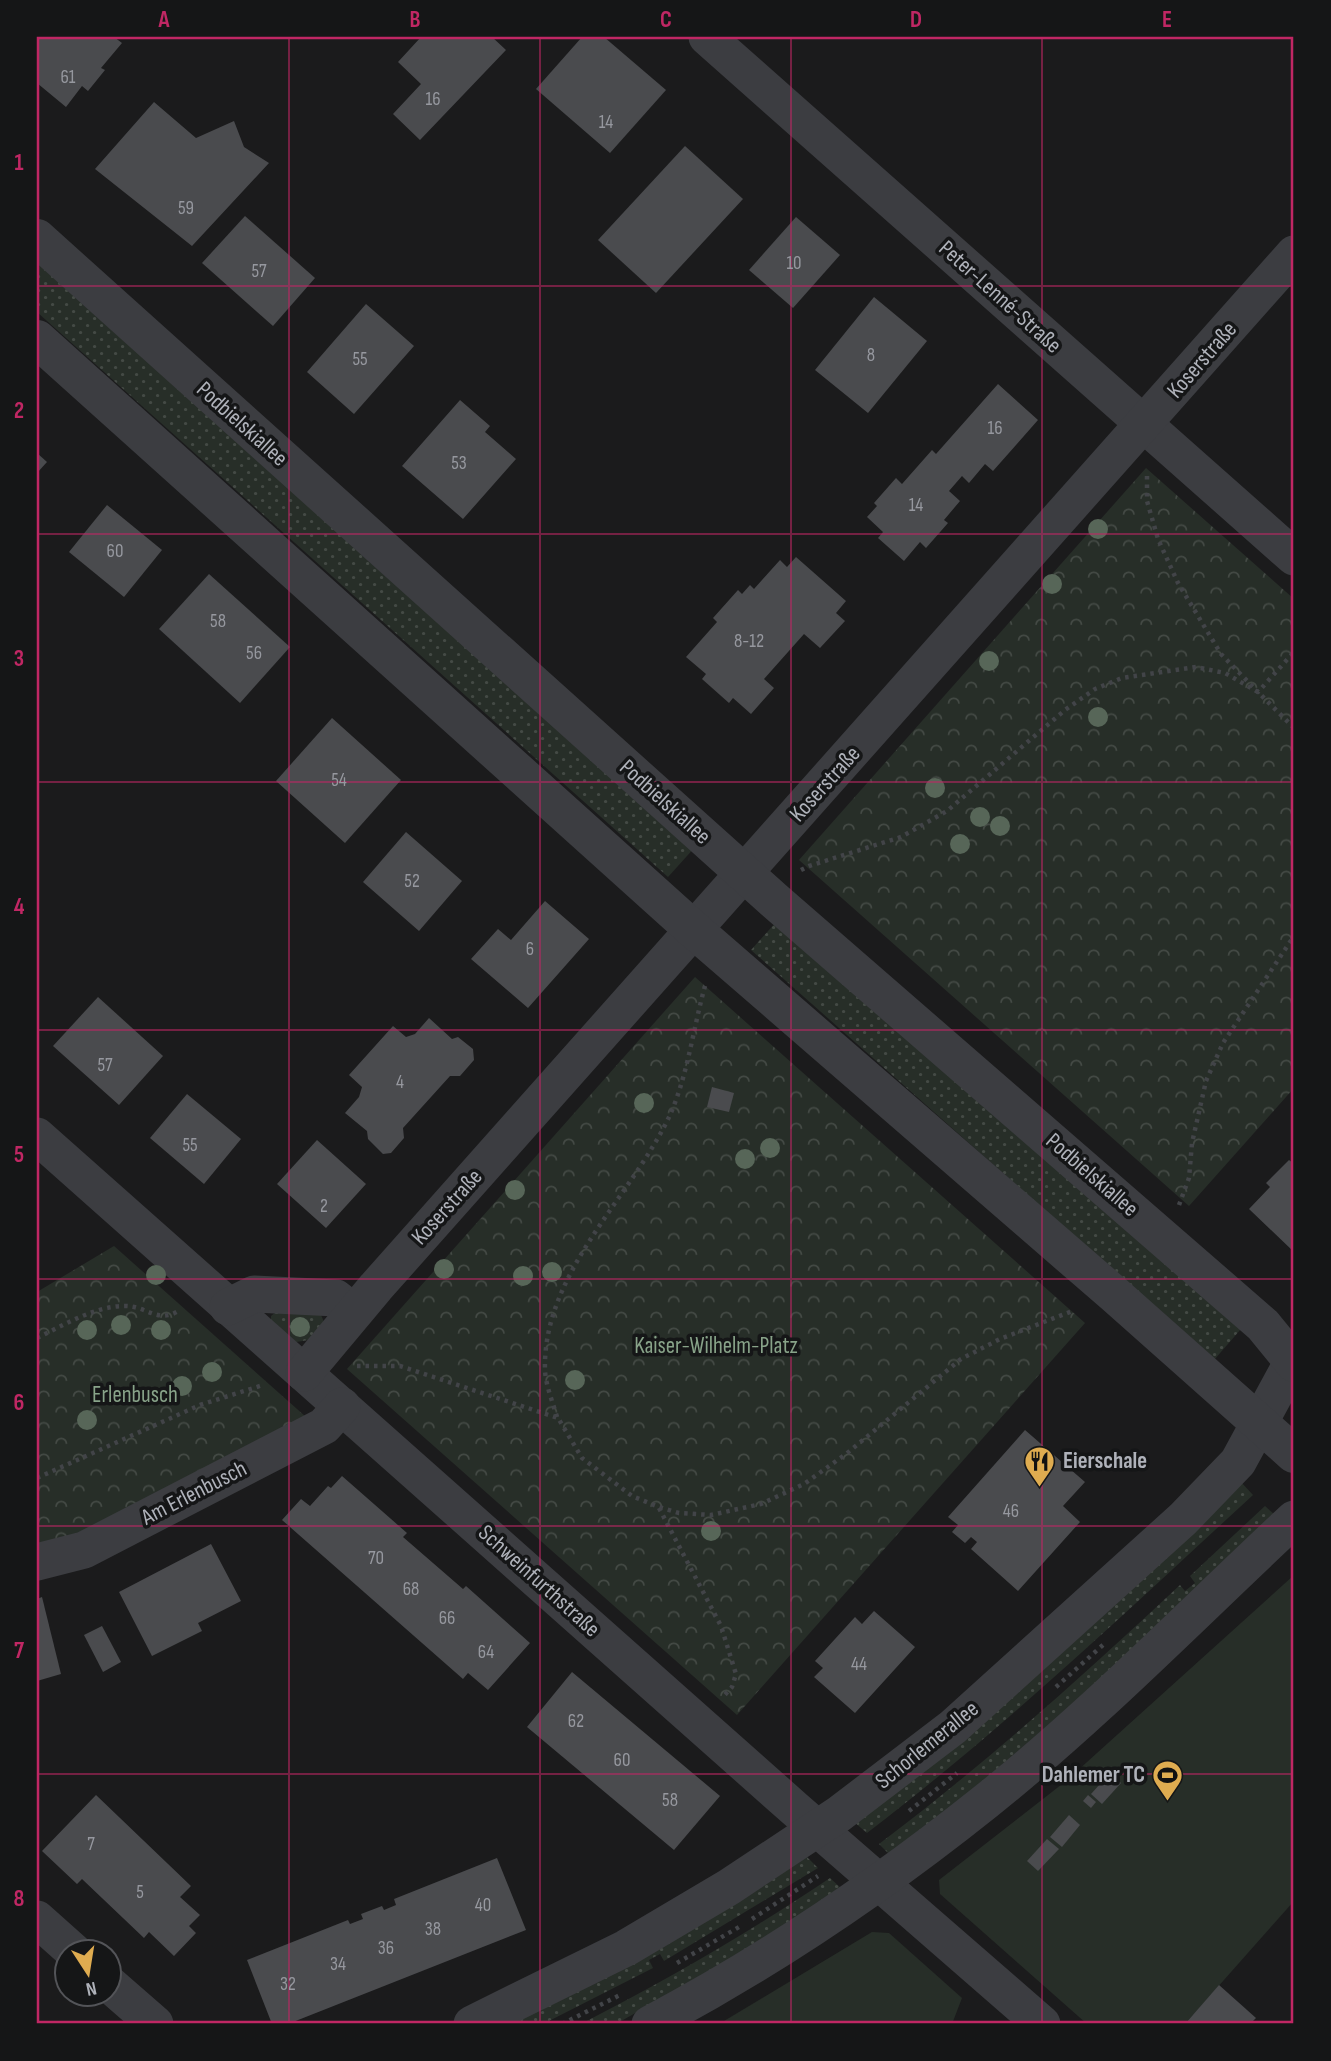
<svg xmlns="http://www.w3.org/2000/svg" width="1331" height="2061" font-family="'Sofia Sans Condensed',sans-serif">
	<defs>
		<pattern id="grass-dots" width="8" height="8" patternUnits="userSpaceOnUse" patternTransform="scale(1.75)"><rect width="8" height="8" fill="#272e28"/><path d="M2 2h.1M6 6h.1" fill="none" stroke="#444a45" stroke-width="1.8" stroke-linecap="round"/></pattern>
		<pattern id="park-crowns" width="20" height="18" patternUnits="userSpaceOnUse" patternTransform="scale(1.75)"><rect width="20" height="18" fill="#272e28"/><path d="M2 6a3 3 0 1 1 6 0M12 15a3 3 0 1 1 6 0" fill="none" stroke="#444a45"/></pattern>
	</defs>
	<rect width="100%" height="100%" fill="#1b1b1c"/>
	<g fill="url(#grass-dots)">
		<path d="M37,260L696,846L668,877L37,312Z"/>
		<path d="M778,920L1241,1329L1214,1360L751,950Z"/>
		<path d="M276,1312L321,1315L324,1322L309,1340L296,1342L271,1320V1316Z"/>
		<path d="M1240,1481L1253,1495C1127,1611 1003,1729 867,1833L854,1822Z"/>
		<path d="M1265,1506L1277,1517L1045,1730L891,1856L879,1844C985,1764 1083,1676 1180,1585L1185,1591L1195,1583L1190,1576Z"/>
		<path d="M805,1855L818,1868L664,1961L660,1954L649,1960L653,1968L543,2024H506Z"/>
		<path d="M830,1878L842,1889L750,1948L623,2020L616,2024H581C667,1980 750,1932 830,1878Z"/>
	</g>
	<g fill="url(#park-crowns)">
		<path d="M1146,468L1294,599V1088L1189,1206L799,860Z"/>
		<path d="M695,977L1085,1323L737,1715L347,1369Z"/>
		<path d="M114,1246L306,1417L64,1540L37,1546V1292Z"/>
	</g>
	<g fill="#272e28">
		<path d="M1294,1575V1901L1185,2024H1087L940,1894L939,1880L1066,1781Z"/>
		<path d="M872,1932L889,1933L962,1998L952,2024H719Z"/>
	</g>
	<g fill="#4a4b4e">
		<path d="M39,37H114L122,43L101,68L105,70L88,91L82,86L66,107L37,83V39Z"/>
		<path d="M421,37H492L506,50L420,140L393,114L421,84L398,62Z"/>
		<path d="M582,37H604L666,90L610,153L536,89Z"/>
		<path d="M154,102L196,138L234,121L244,147L269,163L192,246L95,169Z"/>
		<path d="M685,146L743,199L656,293L598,240Z"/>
		<path d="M245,216L315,278L273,326L202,263Z"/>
		<path d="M796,217L840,255L793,308L749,270Z"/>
		<path d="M874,297L927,341L868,413L815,370Z"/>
		<path d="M366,304L414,346L354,414L307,372Z"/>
		<path d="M998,384L1038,420L993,471L985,464L969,483L962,476L949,491L960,501L944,520L948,523L926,548L920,542L904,561L878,538L883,532L867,517L877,506L874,503L896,478L902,484L932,450L936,454Z"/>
		<path d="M460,400L490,426L485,432L516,459L463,519L402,466Z"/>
		<path d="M37,453L47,462L37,473Z"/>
		<path d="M107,505L162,550L124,597L69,552Z"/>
		<path d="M796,557L846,601L836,613L845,621L820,648L804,634L764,679L774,688L751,714L733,698L729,703L702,679L706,674L686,657L717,622L713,618L738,590L742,594L750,585L754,589L780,560L787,567Z"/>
		<path d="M209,574L290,647L240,703L159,629Z"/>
		<path d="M332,718L401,780L345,843L276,781Z"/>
		<path d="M406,832L462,881L419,931L363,882Z"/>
		<path d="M545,901L589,939L528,1008L471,959L498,929L511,940Z"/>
		<path d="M98,997L163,1056L119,1105L53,1046Z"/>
		<path d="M429,1018L452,1039L458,1037L473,1049L474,1060L460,1076H450L403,1128L404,1138L391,1153L383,1154L368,1139L367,1131L345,1113L359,1097L362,1087L349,1075L393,1026L406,1037L415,1034Z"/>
		<path d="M712,1087L734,1093L729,1112L707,1107Z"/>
		<path d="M187,1094L241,1139L204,1184L150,1138Z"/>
		<path d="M317,1140L366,1184L326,1228L277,1184Z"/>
		<path d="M1289,1160L1293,1163L1294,1161V1252L1249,1209L1270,1187L1266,1183Z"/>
		<path d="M1025,1430L1085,1482L1063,1506L1080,1522L1018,1591L971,1549L977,1542L971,1537L965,1543L952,1532L958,1525L948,1517Z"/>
		<path d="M342,1476L407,1533L403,1537L463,1589L466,1586L530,1643L488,1690L468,1673L463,1679L282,1520L301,1499L310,1506L328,1486L331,1488Z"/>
		<path d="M211,1544L241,1601L198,1623L202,1631L152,1656L119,1592Z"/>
		<path d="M42,1597L61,1674L37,1681V1599Z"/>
		<path d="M874,1611L915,1647L855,1713L814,1677L823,1668L815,1661L855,1617L862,1624Z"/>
		<path d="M102,1626L121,1662L103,1672L84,1635Z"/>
		<path d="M572,1672L720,1796L674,1850L527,1727Z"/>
		<path d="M1110,1773L1121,1783L1102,1804L1091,1794Z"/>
		<path d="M96,1795L191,1886L180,1897L200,1915L189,1926L196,1933L174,1956L149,1932L144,1938L82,1879L77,1884L42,1851Z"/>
		<path d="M1088,1795L1096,1802L1091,1808L1083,1801Z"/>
		<path d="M1069,1815L1080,1825L1062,1847L1050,1837Z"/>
		<path d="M1047,1839L1059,1849L1038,1871L1027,1861Z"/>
		<path d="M497,1858L526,1930L288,2024H272L247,1960L348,1920L350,1924L363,1919L361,1914L382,1906L384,1910L396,1905L394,1899Z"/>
		<path d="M1219,1985L1256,2018L1250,2024H1185Z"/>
	</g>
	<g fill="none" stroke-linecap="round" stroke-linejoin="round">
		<g stroke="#424448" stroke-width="4.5" stroke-dasharray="3.5 5" stroke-linecap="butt">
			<path d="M1147,476V501L1158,539L1178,583L1221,654L1258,692L1294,652"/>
			<path d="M801,870L809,866L901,837L947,811L1065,710L1095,689L1122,678L1196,667L1225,673L1258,692L1294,728"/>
			<path d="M1179,1205L1189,1178L1192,1143L1206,1081L1223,1043L1294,936"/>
			<path d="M37,1338C64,1325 93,1307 123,1306C147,1305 157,1325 180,1310"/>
			<path d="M357,1366H400L558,1418L582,1458L632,1496L659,1507L679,1513L711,1515L761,1504L804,1484L846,1454L961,1359L1000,1339L1075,1310"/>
			<path d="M557,1417C553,1403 546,1386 545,1371C542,1273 631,1198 670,1115C688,1074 693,1029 705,986"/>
			<path d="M37,1478L200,1405L263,1385"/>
			<path d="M659,1508L721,1626L736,1674L732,1687L722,1698"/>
			<path d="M1056,1687L1104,1644"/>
			<path d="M909,1811L957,1773"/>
			<path d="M752,1919L818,1876"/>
			<path d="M677,1963L739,1927"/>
			<path d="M562,2024L620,1995"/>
		</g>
		<g stroke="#3c3d41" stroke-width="37">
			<path d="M707,37L1294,557"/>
			<path d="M37,1136L795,1809L1042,2024"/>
			<path d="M228,1307L254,1294L336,1298L354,1312"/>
			<path d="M304,1373L376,1287L1294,254"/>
			<path d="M37,1562L84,1550L324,1426L342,1406"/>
			<path d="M37,1919L74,1952"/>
			<path d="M108,1983L155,2024"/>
			<path d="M472,2024L626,1948L729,1887L839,1814L953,1727L1183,1519L1238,1462L1294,1359"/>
			<path d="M650,2024C769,1961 880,1886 985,1802C1094,1715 1192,1614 1294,1519"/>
		</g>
		<g stroke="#3c3d41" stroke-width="38">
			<path d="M37,238L775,901L1263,1325L1294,1363"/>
			<path d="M37,339L694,930L1115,1295L1294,1454"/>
		</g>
	</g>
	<g fill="#576658">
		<circle cx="1098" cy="529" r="10"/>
		<circle cx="1052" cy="584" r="10"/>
		<circle cx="989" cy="661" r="10"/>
		<circle cx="1098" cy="717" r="10"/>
		<circle cx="935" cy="788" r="10"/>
		<circle cx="980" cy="817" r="10"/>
		<circle cx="1000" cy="826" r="10"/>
		<circle cx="960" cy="844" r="10"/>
		<circle cx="644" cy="1103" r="10"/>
		<circle cx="770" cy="1148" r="10"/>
		<circle cx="745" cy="1159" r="10"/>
		<circle cx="515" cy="1190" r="10"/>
		<circle cx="444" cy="1269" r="10"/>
		<circle cx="552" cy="1272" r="10"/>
		<circle cx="156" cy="1275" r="10"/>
		<circle cx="523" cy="1276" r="10"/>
		<circle cx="121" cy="1325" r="10"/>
		<circle cx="300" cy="1327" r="10"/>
		<circle cx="87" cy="1330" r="10"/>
		<circle cx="161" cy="1330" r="10"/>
		<circle cx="212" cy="1372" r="10"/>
		<circle cx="575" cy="1380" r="10"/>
		<circle cx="182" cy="1386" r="10"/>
		<circle cx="87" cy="1420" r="10"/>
		<circle cx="711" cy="1531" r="10"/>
	</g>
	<path fill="none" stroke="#c02764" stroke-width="2" stroke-opacity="0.55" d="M289,37V2024M540,37V2024M791,37V2024M1042,37V2024M37,286H1294M37,534H1294M37,782H1294M37,1030H1294M37,1279H1294M37,1526H1294M37,1774H1294"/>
	<defs>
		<symbol id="restaurant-pin" viewBox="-11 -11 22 30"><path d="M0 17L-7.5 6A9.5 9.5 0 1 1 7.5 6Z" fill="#dfac50" stroke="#151617"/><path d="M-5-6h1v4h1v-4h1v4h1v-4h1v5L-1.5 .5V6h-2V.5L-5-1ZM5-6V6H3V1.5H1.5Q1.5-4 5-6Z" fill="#111"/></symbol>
		<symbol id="stadium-pin" viewBox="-11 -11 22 30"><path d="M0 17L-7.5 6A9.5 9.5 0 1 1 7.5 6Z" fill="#dfac50" stroke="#151617"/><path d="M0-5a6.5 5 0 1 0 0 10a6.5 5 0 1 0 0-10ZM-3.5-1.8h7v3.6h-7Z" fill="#111"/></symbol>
	</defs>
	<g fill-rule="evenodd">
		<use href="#restaurant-pin" x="1022" y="1444" width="35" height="47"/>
		<use href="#stadium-pin" x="1150" y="1758" width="35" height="47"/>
	</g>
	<g text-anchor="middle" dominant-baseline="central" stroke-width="7" stroke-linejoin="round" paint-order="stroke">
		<g font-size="19" fill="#96989f">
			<text x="68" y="77">61</text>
			<text x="433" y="99">16</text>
			<text x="606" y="122">14</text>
			<text x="186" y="208">59</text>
			<text x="794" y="263">10</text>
			<text x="259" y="271">57</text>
			<text x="871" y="355">8</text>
			<text x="360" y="359">55</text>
			<text x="995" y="428">16</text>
			<text x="459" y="463">53</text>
			<text x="916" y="505">14</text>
			<text x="115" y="551">60</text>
			<text x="218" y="621">58</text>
			<text x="749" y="641">8-12</text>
			<text x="254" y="653">56</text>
			<text x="339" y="780">54</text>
			<text x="412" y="881">52</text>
			<text x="530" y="949">6</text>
			<text x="105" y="1065">57</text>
			<text x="400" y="1082">4</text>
			<text x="190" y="1145">55</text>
			<text x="324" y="1206">2</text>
			<text x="1011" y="1511">46</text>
			<text x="376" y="1558">70</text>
			<text x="411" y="1589">68</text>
			<text x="447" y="1618">66</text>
			<text x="486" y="1652">64</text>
			<text x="859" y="1664">44</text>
			<text x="576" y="1721">62</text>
			<text x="622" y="1760">60</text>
			<text x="670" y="1800">58</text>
			<text x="91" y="1844">7</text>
			<text x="140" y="1892">5</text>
			<text x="483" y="1905">40</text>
			<text x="433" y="1929">38</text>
			<text x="386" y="1948">36</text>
			<text x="338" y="1964">34</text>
			<text x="288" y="1984">32</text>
		</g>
		<g font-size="23" fill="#afb2ba" stroke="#151617">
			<text transform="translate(1000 297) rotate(42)">Peter-Lenné-Straße</text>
			<text transform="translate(1202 360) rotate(-49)">Koserstraße</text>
			<text transform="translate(242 424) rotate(42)">Podbielskiallee</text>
			<text transform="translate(825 784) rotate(-48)">Koserstraße</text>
			<text transform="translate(665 802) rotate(42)">Podbielskiallee</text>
			<text transform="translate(1092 1175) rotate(41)">Podbielskiallee</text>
			<text transform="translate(447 1207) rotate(-48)">Koserstraße</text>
			<text transform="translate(194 1493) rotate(-27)">Am Erlenbusch</text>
			<text transform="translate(539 1581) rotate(42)">Schweinfurthstraße</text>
			<text transform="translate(927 1745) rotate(-39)">Schorlemerallee</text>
		</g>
		<g font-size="23" fill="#88a389" stroke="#151617">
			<text x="716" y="1346">Kaiser-Wilhelm-Platz</text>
			<text x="135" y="1395">Erlenbusch</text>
		</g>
		<g font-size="23" font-weight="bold" fill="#afb2ba" stroke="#151617" text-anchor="start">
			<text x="1063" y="1461">Eierschale</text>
			<text x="1145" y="1775" text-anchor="end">Dahlemer TC</text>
		</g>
	</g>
	<rect width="1331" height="2061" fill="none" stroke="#151617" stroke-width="77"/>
	<g transform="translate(88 1973) rotate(168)"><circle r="33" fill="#151617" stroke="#535458" stroke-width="2"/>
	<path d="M0-5L12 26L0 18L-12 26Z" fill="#dfac50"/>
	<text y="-10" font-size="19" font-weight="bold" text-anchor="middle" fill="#afb2ba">N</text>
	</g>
	<rect x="38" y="38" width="1254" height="1984" fill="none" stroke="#c02764" stroke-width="2.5"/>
	<g font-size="23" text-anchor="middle" font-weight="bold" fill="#c02764">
		<text x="164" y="27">A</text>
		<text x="415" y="27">B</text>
		<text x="666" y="27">C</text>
		<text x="916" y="27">D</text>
		<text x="1167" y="27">E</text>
		<text x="19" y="170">1</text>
		<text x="19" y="418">2</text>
		<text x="19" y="666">3</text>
		<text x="19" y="914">4</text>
		<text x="19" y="1162">5</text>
		<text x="19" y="1410">6</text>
		<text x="19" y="1658">7</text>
		<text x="19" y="1906">8</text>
	</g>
</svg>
